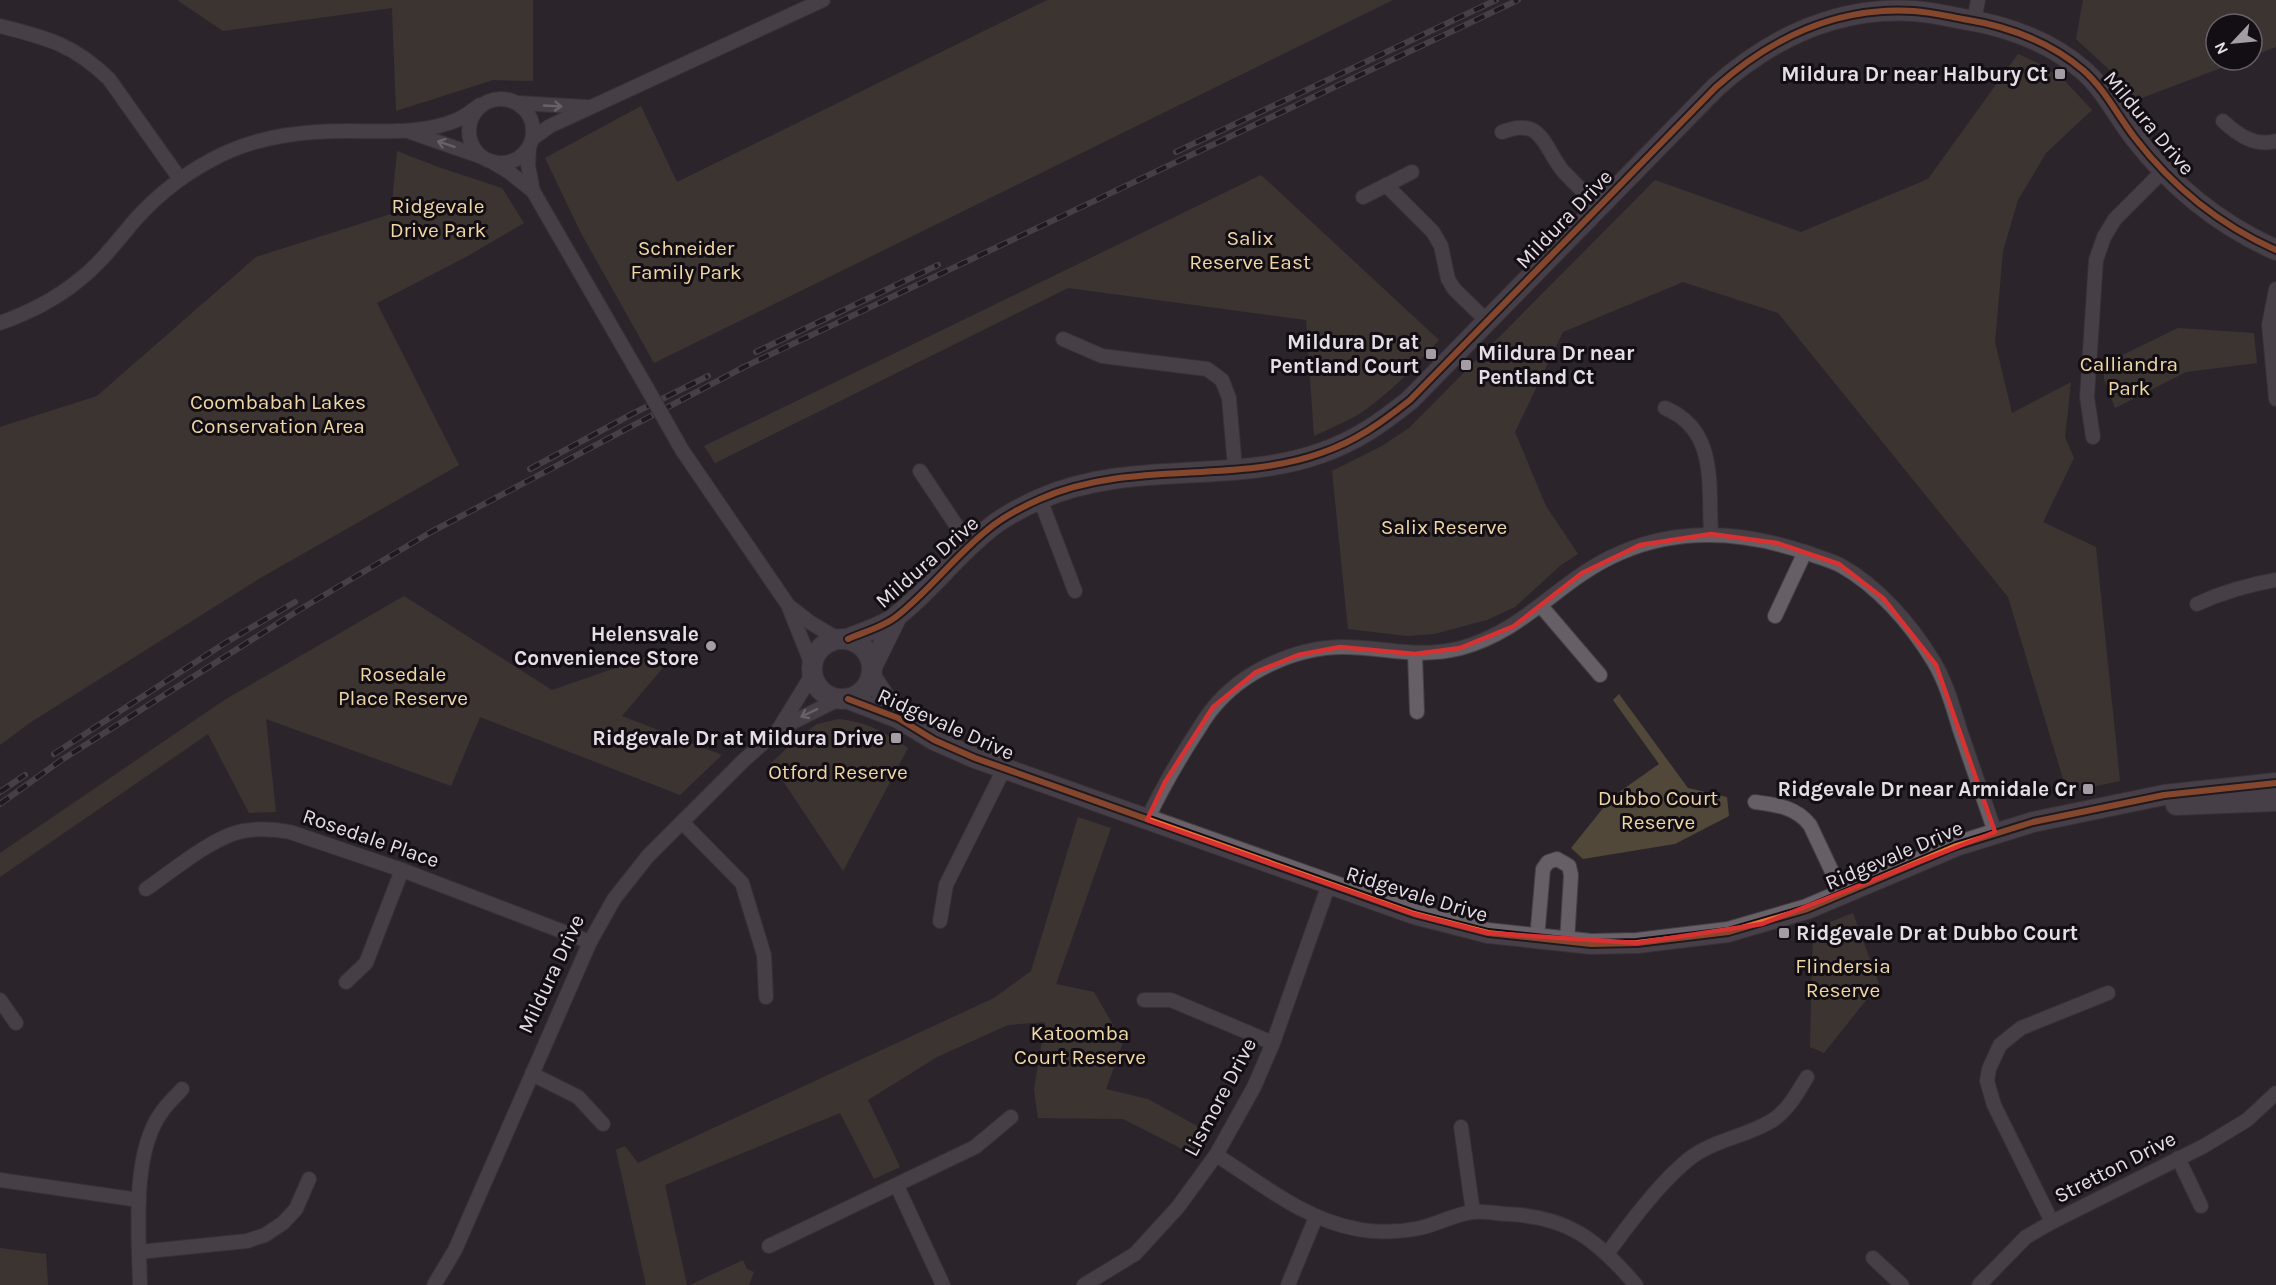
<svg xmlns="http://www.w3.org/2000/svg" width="2276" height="1285" font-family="Karla,sans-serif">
	<rect width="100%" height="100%" fill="#2b252b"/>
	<g fill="#514839">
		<path d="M177,0H533V81L493,80L396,111L392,8L223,31Z"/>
		<path d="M1047,0H1393L654,363L581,233L545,158L641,106L677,182Z"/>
		<path d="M2083,0H2276V47L2252,56V24H2216V60H2242L2134,101L2115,75L2076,39Z"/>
		<path d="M2018,54L2040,64L2065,81L2092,110L2046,153L2018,200L2003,251L1995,342L2012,413L2071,382L2065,437L2074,458L2043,522L2096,547L2120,781L2067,792L2008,597L1778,313L1683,282L1563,332L1515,432L1546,506L1578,554L1561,565L1515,607L1487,620L1434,634L1407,636L1348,629L1332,471L1382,446L1409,428L1655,180L1801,232L1928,179Z"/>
		<path d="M397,151L438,167L502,188L524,223L466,257L377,303L459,465L262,577L31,722L0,745V427L97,396L256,257L391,214Z"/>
		<path d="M1261,175L1439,340C1414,367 1388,396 1356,416C1343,423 1328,429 1314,436L1306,320L1068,288L715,463L704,446Z"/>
		<path d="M2178,328L2254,333L2257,363L2186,372L2115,408L2104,379V364Z"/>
		<path d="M404,596L552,690L656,654L667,663L622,716L722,755L680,795L480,717L451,786L266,719L276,812L249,813L208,734L0,877V853L226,699Z"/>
		<path d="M1619,694L1688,788L1727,797L1729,816L1675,844L1583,859L1571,848L1612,797L1659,764L1613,700Z"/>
		<path d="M839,719C870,723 882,731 908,748L843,871L771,763L799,737L817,724Z"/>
		<path d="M1078,817L1111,828L1056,984L1094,992L1123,1042L1106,1089L1148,1099L1208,1132L1194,1155L1123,1119L1038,1118L1034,1090L1045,1022L1008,1025L937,1057L868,1100L900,1167L874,1179L840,1113L665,1185L687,1285H646L616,1150L625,1146L638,1163L994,998L1031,971Z"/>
		<path d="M1853,913L1879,984L1824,1053L1810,1047L1813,929Z"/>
		<path d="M0,1248L46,1254L48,1285H0Z"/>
		<path d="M743,1260L747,1269L754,1272L749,1285H690Z"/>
	</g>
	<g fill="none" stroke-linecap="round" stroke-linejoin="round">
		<defs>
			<g id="street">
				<path d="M1974,21L1978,0"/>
				<path d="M0,26C47,38 73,44 109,79L180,179"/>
				<circle cx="501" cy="131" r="32"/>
				<path d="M518,103L587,107"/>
				<path d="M2223,121C2238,135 2255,147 2276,141"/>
				<path d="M410,132L482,157"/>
				<path d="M1502,132C1543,116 1543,147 1563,171C1574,183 1587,195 1599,207"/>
				<path d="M533,138L550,126L823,0"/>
				<path d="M529,148L528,165L533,191L648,390"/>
				<path d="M494,163L509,172L533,191"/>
				<path d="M1386,185L1433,232L1441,246L1448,279L1454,289L1487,321"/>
				<path d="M1363,197L1412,172"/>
				<path d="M2276,289L2269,325L2276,399"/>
				<path d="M0,323C28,313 56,299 79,280C101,263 117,241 135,220C160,192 191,169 225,153C264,135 307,131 349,131C386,131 423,134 457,120C465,116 473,110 480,105"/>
				<path d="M1063,339L1102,356L1207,369L1222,380L1229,398L1235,468"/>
				<path d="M1665,408C1718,430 1708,485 1711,534"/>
				<path d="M2093,437L2087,397L2096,260L2104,237L2115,219L2163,171"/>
				<path d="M682,450L788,605L812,665"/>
				<path d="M920,471L970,546"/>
				<path d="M1040,499L1075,591"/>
				<path d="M2197,604C2223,592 2247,585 2276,580"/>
				<path d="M789,606L811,623L838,639"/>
				<path d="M1541,606L1600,675"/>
				<path d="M1775,616L1805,552"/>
				<path d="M1415,654L1417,712"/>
				<path d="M780,727L812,675"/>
				<path d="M1755,802C1777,805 1796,807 1810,825L1843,895"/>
				<path d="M1147,820C1161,790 1176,764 1194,736C1200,727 1206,716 1213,708C1243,671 1296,647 1343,647C1386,647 1417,659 1461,648C1527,630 1559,579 1620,553C1682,526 1746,532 1808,553C1818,557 1830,560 1840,565C1878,586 1911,624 1934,662C1946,682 1953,707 1960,730C1972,764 1983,798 1995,832"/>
				<path d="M682,822L742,883L764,955L766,997"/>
				<path d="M146,889C171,872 214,836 243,831C259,828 275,829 290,832L402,870L590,942"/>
				<path d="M940,921L946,885L1004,769"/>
				<path d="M1537,939L1543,869L1548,862L1557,859L1569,866L1571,875L1567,942"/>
				<path d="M346,982L366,963L402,870"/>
				<path d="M0,1000L16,1023"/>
				<path d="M1144,1000H1171L1273,1043"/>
				<path d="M532,1074L578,1097L603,1124"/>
				<path d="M1461,1127L1473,1212"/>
				<path d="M1216,1155C1261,1183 1303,1219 1357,1229C1376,1233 1401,1232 1420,1228C1438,1224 1455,1214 1473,1212C1483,1211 1495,1213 1505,1214C1568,1216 1596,1239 1636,1285"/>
				<path d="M2178,1158L2201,1206"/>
				<path d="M0,1180L139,1200"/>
				<path d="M897,1186L943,1285"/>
				<path d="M2052,1222L1994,1105L1987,1081L1989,1069L2000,1045L2021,1028L2108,993"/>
				<path d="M769,1246L975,1147L1011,1117"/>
				<path d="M139,1252L247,1241L265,1235L283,1223L296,1209L309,1179"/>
				<path d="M1607,1254C1629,1224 1663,1178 1693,1156C1717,1139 1748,1136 1773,1120C1788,1110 1798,1092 1807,1077"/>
				<path d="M1873,1258L1902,1285"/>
				<path d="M140,1285C139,1236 131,1155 161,1113C167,1104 175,1097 182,1089"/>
				<path d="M434,1285L455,1250L590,942L614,899L648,856L743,761L779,729L839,699"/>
				<path d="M1084,1285L1135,1254L1178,1207L1216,1155L1254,1087L1273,1043L1329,884"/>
				<path d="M1288,1285L1316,1217"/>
				<path d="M1979,1285L2026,1237L2052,1222L2204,1146L2247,1120L2276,1093"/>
			</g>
			<g id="secondary">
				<path d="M848,639C863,632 884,627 897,616C929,591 954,557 986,531C1001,518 1022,507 1040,499C1130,459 1232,485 1321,453C1356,441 1381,423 1410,400L1716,87C1771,38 1838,6 1914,11C1930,12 1947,16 1963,19C2007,26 2048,40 2083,70C2105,89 2117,115 2135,138C2172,186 2220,225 2276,250"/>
				<circle cx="842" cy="669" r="30"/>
				<path d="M872,667L896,618"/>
				<path d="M871,676L898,718"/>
				<path d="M848,699L898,718L934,740L975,758L1414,914L1488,933L1591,944L1637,943L1728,932L1807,909L1956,846L2033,822L2164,795L2276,783"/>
				<path d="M2176,805L2276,801"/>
			</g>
		</defs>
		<use href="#street" stroke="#444044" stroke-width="16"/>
		<use href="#secondary" stroke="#444044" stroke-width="22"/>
		<use href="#street" stroke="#665f66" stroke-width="14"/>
		<use href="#secondary" stroke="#69616a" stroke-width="20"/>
		<defs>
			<g id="rail">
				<path d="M1176,152L1496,0"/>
				<path d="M756,352L938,265"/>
				<path d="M530,469L632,414L708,376"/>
				<path d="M54,754L225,643L295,602"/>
				<path d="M0,792L25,775"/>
				<path d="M0,804L60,761L299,610L431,532L744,367L1518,0"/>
			</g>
		</defs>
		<use href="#rail" stroke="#676168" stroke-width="6"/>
		<use href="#rail" stroke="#130e13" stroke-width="4" stroke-dasharray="11" stroke-linecap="butt"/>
		<defs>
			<path id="street-bridge" d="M648,390L682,450"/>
		</defs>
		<use href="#street-bridge" stroke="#444044" stroke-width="16" stroke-linecap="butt"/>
		<use href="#street-bridge" stroke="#665f66" stroke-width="14"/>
		<defs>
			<g id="cycleway">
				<path d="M848,639C863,632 884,627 897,616C929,591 954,557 986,531C1001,518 1022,507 1040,499C1130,459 1232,485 1321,453C1356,441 1381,423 1410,400L1716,87C1771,38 1838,6 1914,11C1930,12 1947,16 1963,19C2007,26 2048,40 2083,70C2105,89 2117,115 2135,138C2172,186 2220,225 2276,250"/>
				<path d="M848,699L898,718L934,740L975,758L1414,914L1488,933L1591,944L1637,943L1728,932L1807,909L1956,846L2033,822L2164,795L2276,783"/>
			</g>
		</defs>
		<use href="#cycleway" stroke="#130e13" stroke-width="10"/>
		<use href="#cycleway" stroke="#ef722f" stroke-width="6"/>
	</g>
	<defs><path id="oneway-shaft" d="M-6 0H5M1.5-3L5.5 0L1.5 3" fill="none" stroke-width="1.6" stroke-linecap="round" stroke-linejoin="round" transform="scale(1.5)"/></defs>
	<g stroke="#b3abb3">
		<use href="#oneway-shaft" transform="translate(553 106) rotate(3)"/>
		<use href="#oneway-shaft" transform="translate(446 144) rotate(-162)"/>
		<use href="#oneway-shaft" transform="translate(809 713) rotate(154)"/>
	</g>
	<path d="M0 0H2276V1285H0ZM1711,534L1777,543L1839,564L1883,598L1936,665L1995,832L1762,924L1637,943L1488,933L1414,914L1147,820L1165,782L1213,707L1256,672L1298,655L1340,647L1415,654L1460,648L1514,626L1582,573L1640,545Z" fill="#2b252b" fill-opacity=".55" fill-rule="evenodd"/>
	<path fill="none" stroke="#d73132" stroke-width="4.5" stroke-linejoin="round" d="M1711,534L1777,543L1839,564L1883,598L1936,665L1995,832L1762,924L1637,943L1488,933L1414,914L1147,820L1165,782L1213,707L1256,672L1298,655L1340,647L1415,654L1460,648L1514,626L1582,573L1640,545Z"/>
	<g fill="#a59da5" stroke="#130e13" stroke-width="2">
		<rect x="2054" y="68" width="12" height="12" rx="3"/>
		<rect x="1425" y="348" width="12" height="12" rx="3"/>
		<rect x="1460" y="359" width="12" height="12" rx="3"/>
		<circle cx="711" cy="646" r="6"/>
		<rect x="890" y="732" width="12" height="12" rx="3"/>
		<rect x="2082" y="783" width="12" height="12" rx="3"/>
		<rect x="1778" y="927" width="12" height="12" rx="3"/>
	</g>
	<g text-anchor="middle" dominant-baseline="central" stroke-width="6" stroke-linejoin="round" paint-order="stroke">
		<g font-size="21" font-weight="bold" fill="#e6dee7" stroke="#130e13" text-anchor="end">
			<text x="2048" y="74">Mildura Dr near Halbury Ct</text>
			<text x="1419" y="342">Mildura Dr at<tspan x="1419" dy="24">Pentland Court</tspan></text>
			<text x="1478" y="353" text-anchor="start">Mildura Dr near<tspan x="1478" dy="24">Pentland Ct</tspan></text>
			<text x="699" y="634">Helensvale<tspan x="699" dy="24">Convenience Store</tspan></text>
			<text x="884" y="738">Ridgevale Dr at Mildura Drive</text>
			<text x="2076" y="789">Ridgevale Dr near Armidale Cr</text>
			<text x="1796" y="933" text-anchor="start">Ridgevale Dr at Dubbo Court</text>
		</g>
		<g font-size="21" fill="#e6dee7" stroke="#130e13">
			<text transform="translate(2149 123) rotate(50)">Mildura Drive</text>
			<text transform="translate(1564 219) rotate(-46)">Mildura Drive</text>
			<text transform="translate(927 562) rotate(-41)">Mildura Drive</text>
			<text transform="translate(946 724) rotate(24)">Ridgevale Drive</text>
			<text transform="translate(371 838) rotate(19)">Rosedale Place</text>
			<text transform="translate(1894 855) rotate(-23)">Ridgevale Drive</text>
			<text transform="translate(1417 894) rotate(17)">Ridgevale Drive</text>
			<text transform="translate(551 974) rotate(-65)">Mildura Drive</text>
			<text transform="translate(1220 1097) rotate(-62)">Lismore Drive</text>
			<text transform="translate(2115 1167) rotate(-27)">Stretton Drive</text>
		</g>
		<g font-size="21" fill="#efd7a4" stroke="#130e13">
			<text x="438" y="206">Ridgevale<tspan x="438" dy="24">Drive Park</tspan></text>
			<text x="1250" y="238">Salix<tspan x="1250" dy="24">Reserve East</tspan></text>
			<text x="686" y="248">Schneider<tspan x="686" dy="24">Family Park</tspan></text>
			<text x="2129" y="364">Calliandra<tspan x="2129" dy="24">Park</tspan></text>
			<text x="278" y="402">Coombabah Lakes<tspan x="278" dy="24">Conservation Area</tspan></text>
			<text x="1444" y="527">Salix Reserve</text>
			<text x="403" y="674">Rosedale<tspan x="403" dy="24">Place Reserve</tspan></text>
			<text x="838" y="772">Otford Reserve</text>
			<text x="1658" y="798">Dubbo Court<tspan x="1658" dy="24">Reserve</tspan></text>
			<text x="1843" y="966">Flindersia<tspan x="1843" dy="24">Reserve</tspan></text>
			<text x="1080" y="1033">Katoomba<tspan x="1080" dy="24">Court Reserve</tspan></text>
		</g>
	</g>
	<g transform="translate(2234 42) rotate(244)"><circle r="28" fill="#130e13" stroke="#676168" stroke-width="1.5"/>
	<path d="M0-4.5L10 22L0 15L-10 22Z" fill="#a59da5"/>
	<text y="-9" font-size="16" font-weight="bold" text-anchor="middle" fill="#e6dee7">N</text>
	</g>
</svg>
